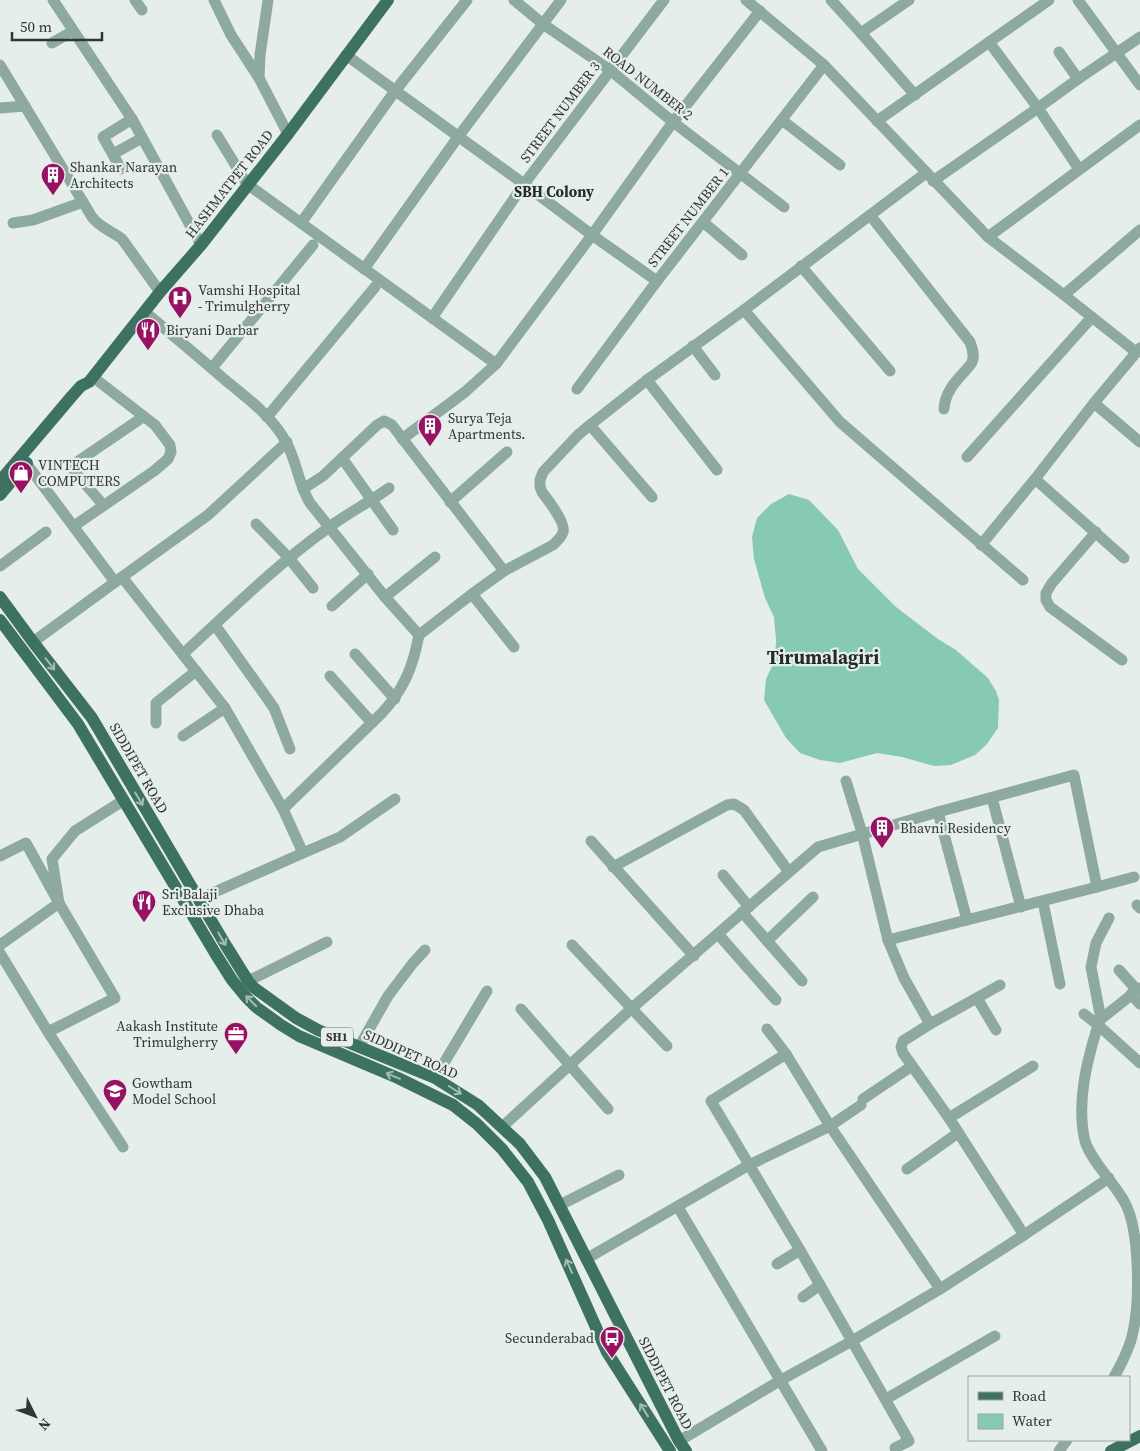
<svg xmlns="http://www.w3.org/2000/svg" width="1140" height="1451" font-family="'Source Serif 4',serif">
	<rect width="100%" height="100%" fill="#e5eeeb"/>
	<path fill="#87cab3" d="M789,494L809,500L838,530L858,569L896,607L938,639L956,650L988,678L996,691L999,700L998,728L987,744L975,755L951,765L934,766L902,757L877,753L840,763L820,760L800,753L786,738L764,700L766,679L775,660L776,640L774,617L765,598L754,559L752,537L757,518L771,504Z"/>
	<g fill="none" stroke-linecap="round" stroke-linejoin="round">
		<g stroke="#8eaaa0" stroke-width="11">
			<path d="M53,0L132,119L201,245"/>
			<path d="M135,0L142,10"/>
			<path d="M214,0L231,35L259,78"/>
			<path d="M268,0L260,55L259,78L288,134"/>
			<path d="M514,0L543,24L610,70L673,122L784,207"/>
			<path d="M746,0L824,65L988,237L1064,295L1136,352"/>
			<path d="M831,0L861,33L915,95"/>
			<path d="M1078,0L1140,85"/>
			<path d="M861,33L909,0"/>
			<path d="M989,42L1038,108L1079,169"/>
			<path d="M52,43L73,31"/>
			<path d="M1059,52L1078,79"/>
			<path d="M346,55L524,184L592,235L657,281"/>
			<path d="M0,65L92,217C100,228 112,231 122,239L160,292"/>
			<path d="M0,108L25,106"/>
			<path d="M782,120L840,165"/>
			<path d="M877,121L1049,0"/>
			<path d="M217,135L247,184L496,364"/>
			<path d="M113,154L142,138"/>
			<path d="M121,169L103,137L132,119"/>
			<path d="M933,181L1038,108L1078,79L1140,37"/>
			<path d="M870,215L970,342C972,348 975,355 972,362C971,365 967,368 965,371C954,383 945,393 944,409"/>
			<path d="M703,222L742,255"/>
			<path d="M13,223L33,220L83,202"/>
			<path d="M301,223L395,91L467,0"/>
			<path d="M988,237L1140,125"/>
			<path d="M801,266L890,371"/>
			<path d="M364,269L458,137L561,0"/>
			<path d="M1064,295L1140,230"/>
			<path d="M744,310L840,422L1023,580"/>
			<path d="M145,312C171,334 198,356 224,379C246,397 272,416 286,442C297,461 298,484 310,503L385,597L419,635C413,667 404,689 382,713L283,809"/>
			<path d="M432,318L524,184L664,0"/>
			<path d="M693,346L715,375"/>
			<path d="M212,368L313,245"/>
			<path d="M647,380L717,470"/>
			<path d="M577,389L657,281L824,65"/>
			<path d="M1094,403L1140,442"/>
			<path d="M267,417L375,287"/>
			<path d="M590,425L652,497"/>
			<path d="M402,439L465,392L496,364L592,235L673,122L760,11"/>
			<path d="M967,457L1092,317"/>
			<path d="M342,458L393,530"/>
			<path d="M26,463L115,582"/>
			<path d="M1035,479L1124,558"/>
			<path d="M303,489L323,476L377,425L384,421L392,425L504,571"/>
			<path d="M99,500L74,471L73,467L77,462L143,417"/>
			<path d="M450,502L507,452"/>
			<path d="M256,524L289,558L313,588"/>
			<path d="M74,526L154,471L168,459L171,452L170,445L155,425L93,377"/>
			<path d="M1096,532L1052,583L1046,593V600L1050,607L1122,660"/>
			<path d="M981,545L1035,479L1094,403L1140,348"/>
			<path d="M0,566L46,532"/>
			<path d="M122,577L208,515L287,442"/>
			<path d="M472,594L514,647"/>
			<path d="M385,597L435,557"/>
			<path d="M332,606L368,574"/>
			<path d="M215,625L274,708L290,749"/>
			<path d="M419,635L472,594L504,571L553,545C557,541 562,537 563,532C566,523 548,500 542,492L540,487V480L543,472L578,435L590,425L647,380L744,310L926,173"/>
			<path d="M33,642L122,577L225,708L283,809L303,853L199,899"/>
			<path d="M183,654C230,611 276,565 328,528C348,513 370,502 389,488"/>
			<path d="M355,654L395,699"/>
			<path d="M330,676L372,723"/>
			<path d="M156,723V703L196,671"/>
			<path d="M183,736L225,708"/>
			<path d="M992,798L1021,907"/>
			<path d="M938,812L967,920"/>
			<path d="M591,841L694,956"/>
			<path d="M303,853L340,837L395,799"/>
			<path d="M0,856L26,843L59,903L0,945"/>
			<path d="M613,867L727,805L734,804L744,810L789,872"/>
			<path d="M723,875L749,907"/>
			<path d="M1043,902L1060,984"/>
			<path d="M1137,905L1140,908"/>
			<path d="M742,912L802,981"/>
			<path d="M718,934L776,1000"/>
			<path d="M888,940L1097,887"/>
			<path d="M767,941L813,897"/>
			<path d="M572,945L667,1046"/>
			<path d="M0,953L48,1032"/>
			<path d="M1119,970L1137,990"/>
			<path d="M248,981L327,942"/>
			<path d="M1131,994L1140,1004"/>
			<path d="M977,998L996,1030"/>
			<path d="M521,1009L608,1109"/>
			<path d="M1084,1014L1098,1025L1140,1063"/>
			<path d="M1101,1019L1091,967L1096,943L1109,918"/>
			<path d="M930,1024L1000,985"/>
			<path d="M767,1029L786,1054L830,1126L940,1289"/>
			<path d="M359,1047L388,996L413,963L425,950"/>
			<path d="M786,1054L711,1101L800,1250L909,1441L895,1448"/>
			<path d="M435,1078L487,991"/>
			<path d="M863,1099L912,1066"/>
			<path d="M949,1118L1033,1066"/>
			<path d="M502,1127L632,1008L818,847L938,812L1074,775L1097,887L1134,877"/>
			<path d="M123,1147L48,1032L115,998L59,903L52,859L75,831L124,800"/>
			<path d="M907,1169L958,1133"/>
			<path d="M560,1205L619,1175"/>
			<path d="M678,1207L822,1451"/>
			<path d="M1024,1235L1109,1178"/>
			<path d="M586,1259L749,1165L830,1126L861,1105"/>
			<path d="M777,1264L800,1250"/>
			<path d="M803,1297L820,1285"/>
			<path d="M1114,1377C1122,1363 1130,1348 1133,1332C1140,1301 1140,1228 1124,1201C1114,1183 1090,1159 1085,1141C1076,1102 1087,1061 1098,1025L1101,1019L1140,988"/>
			<path d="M886,1399L995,1336"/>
			<path d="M679,1441L781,1380L852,1341L940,1289L1024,1235L949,1118L903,1053L901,1047L903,1041L930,1024L904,978L888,940L862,833L846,781"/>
			<path d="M1059,1451L1067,1440"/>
		</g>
		<g stroke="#3d7261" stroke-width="12">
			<path d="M0,481L72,396L81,386L89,382L160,292L201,245L288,134L388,0"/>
			<path d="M0,495L27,463"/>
			<path d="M0,597L33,642L92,718L225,944L248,981L253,987L296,1018L318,1030L435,1078L478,1105L520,1144L545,1177L679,1441L686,1451"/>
			<path d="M0,620L78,724L215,953L232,980L246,997L256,1007L281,1025L299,1036L398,1078L453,1105L477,1124L502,1149L528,1182L548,1220L607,1352L670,1451"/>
			<path d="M1111,1451L1140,1436"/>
		</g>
	</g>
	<defs><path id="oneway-shaft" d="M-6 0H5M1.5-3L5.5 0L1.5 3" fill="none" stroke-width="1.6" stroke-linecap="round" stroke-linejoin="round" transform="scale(1.25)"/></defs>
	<g stroke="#a2bcb4">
		<use href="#oneway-shaft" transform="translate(50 664) rotate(52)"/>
		<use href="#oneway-shaft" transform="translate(139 799) rotate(59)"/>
		<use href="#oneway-shaft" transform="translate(222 939) rotate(60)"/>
		<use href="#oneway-shaft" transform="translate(251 1001) rotate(-135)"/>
		<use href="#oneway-shaft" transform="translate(393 1076) rotate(-157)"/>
		<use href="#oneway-shaft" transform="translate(455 1090) rotate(32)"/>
		<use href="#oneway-shaft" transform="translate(569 1266) rotate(-114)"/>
		<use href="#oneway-shaft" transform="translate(644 1410) rotate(-122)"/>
	</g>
	<defs>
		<symbol id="building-pin" viewBox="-11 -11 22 30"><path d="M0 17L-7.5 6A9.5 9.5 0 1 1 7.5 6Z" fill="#9a1163" stroke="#e5eeeb"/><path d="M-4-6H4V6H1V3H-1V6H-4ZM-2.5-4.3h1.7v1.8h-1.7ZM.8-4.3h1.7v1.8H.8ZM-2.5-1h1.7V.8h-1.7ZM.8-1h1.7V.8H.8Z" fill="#fff"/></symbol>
		<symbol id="hospital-pin" viewBox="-11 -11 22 30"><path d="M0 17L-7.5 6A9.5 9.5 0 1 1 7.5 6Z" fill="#9a1163" stroke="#e5eeeb"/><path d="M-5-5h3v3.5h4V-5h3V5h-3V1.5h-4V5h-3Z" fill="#fff"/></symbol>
		<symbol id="restaurant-pin" viewBox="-11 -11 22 30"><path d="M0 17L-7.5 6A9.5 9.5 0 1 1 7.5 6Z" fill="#9a1163" stroke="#e5eeeb"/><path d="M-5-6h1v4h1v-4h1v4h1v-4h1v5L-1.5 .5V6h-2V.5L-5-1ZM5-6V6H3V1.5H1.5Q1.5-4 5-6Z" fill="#fff"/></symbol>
		<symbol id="shop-pin" viewBox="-11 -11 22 30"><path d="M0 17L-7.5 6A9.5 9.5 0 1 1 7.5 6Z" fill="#9a1163" stroke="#e5eeeb"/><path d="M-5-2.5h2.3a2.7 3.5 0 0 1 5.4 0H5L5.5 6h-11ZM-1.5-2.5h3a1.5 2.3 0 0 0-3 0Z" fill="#fff"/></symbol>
		<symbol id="office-pin" viewBox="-11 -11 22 30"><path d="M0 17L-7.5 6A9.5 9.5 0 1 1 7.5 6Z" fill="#9a1163" stroke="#e5eeeb"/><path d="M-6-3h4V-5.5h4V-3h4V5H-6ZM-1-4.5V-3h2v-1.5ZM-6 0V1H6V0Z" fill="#fff"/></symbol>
		<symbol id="school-pin" viewBox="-11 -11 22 30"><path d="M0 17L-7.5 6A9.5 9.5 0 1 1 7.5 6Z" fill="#9a1163" stroke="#e5eeeb"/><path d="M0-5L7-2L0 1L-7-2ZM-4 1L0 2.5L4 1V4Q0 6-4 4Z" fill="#fff"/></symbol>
		<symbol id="bus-pin" viewBox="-11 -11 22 30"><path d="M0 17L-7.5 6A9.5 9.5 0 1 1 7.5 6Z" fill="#9a1163" stroke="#e5eeeb"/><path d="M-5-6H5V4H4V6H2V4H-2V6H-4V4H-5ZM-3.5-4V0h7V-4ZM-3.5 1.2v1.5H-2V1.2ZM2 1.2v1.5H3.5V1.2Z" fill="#fff"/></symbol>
	</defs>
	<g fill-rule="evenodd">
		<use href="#building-pin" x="39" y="161" width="28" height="38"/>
		<use href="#hospital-pin" x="166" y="284" width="28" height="38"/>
		<use href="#restaurant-pin" x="134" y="316" width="28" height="38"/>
		<use href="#building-pin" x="416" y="412" width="28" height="38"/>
		<use href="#shop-pin" x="7" y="459" width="28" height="38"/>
		<use href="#building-pin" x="868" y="814" width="28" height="38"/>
		<use href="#restaurant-pin" x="130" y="888" width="28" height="38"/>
		<use href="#office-pin" x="222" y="1020" width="28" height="38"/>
		<use href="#school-pin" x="101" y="1077" width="28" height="38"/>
		<use href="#bus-pin" x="598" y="1324" width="28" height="38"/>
	</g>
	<g text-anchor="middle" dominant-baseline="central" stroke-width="4.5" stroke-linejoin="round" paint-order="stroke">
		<rect fill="#e5eeeb" stroke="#676c6b" stroke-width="1" x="321" y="1027.5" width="32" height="19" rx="4"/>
		<g font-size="12" font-weight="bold" fill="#313534">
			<text x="337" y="1037">SH1</text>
		</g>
		<g font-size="14" fill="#313534" stroke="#e5eeeb">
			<text transform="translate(648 83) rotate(38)">ROAD NUMBER 2</text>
			<text transform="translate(560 112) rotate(-53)">STREET NUMBER 3</text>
			<text transform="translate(229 184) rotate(-52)">HASHMATPET ROAD</text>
			<text transform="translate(688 217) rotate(-52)">STREET NUMBER 1</text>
			<text transform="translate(139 768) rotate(60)">SIDDIPET ROAD</text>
			<text transform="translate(411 1054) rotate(24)">SIDDIPET ROAD</text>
			<text transform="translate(666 1383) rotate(63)">SIDDIPET ROAD</text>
		</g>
		<g font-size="14" fill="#313534" stroke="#e5eeeb" text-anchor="start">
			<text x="70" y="167">Shankar Narayan<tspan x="70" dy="16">Architects</tspan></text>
			<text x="198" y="290">Vamshi Hospital<tspan x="198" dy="16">- Trimulgherry</tspan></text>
			<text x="166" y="330">Biryani Darbar</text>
			<text x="448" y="418">Surya Teja<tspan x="448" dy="16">Apartments.</tspan></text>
			<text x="38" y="465">VINTECH<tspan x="38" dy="16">COMPUTERS</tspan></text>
			<text x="900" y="828">Bhavni Residency</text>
			<text x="162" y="894">Sri Balaji<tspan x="162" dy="16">Exclusive Dhaba</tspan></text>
			<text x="218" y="1026" text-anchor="end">Aakash Institute<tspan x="218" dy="16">Trimulgherry</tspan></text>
			<text x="132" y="1083">Gowtham<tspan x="132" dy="16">Model School</tspan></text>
			<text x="594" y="1338" text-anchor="end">Secunderabad</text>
		</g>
		<g font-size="15" font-weight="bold" fill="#242c29" stroke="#e5eeeb">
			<text x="554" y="191">SBH Colony</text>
		</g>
		<g font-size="19" font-weight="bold" fill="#242c29" stroke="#e5eeeb">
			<text x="823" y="657">Tirumalagiri</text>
		</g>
	</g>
	<rect x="968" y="1376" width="162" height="65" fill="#e5eeeb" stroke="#9da4a2"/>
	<rect x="978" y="1392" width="25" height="8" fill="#3d7261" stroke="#9da4a2"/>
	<text x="1012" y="1401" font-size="15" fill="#313534">Road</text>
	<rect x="978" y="1414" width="25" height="15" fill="#87cab3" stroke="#9da4a2"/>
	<text x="1012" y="1426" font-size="15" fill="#313534">Water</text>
	<g transform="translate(35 1416) rotate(132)" stroke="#e5eeeb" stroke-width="4" paint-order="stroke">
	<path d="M0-4L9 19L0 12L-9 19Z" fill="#313534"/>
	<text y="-8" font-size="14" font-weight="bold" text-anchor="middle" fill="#313534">N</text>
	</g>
	<path d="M12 32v8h90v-8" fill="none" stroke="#313534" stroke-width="2.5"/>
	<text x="20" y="32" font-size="15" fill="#313534" stroke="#e5eeeb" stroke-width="4" paint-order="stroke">50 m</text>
</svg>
